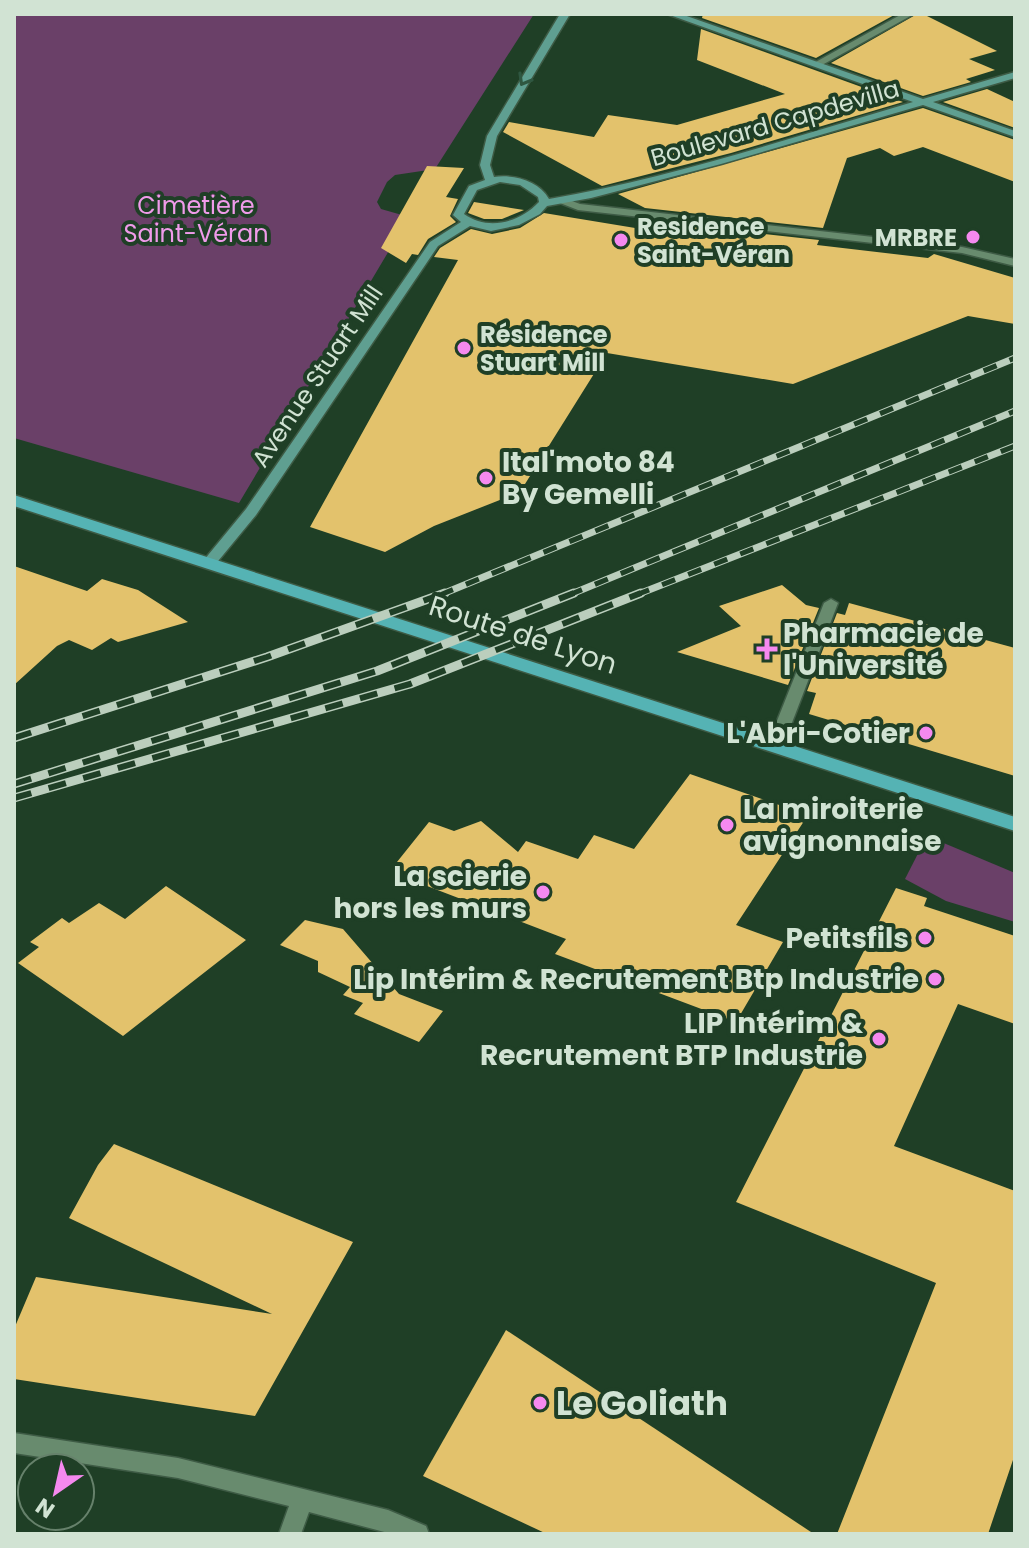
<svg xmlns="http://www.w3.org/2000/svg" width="1029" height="1548" font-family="Poppins,sans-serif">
	<rect width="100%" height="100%" fill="#1f3f26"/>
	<g fill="#6a4068">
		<path d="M14,14H534L435,169L395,175L387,182L377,202L381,209L409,217L239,503L14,438Z"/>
		<path d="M927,836L1015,873V922L946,901L905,879Z"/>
	</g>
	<g fill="#e3c26c">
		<path d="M703,14H896L816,58L702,18Z"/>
		<path d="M917,14H923L997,51L969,59L995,70L966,79L971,82L923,96L831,63Z"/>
		<path d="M701,29L903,102L731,153L602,186L503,132L509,122L594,137L608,115L677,125L785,94L697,60Z"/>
		<path d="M987,89L1015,102V128L943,102Z"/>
		<path d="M923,108L1015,140V182L923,147L894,156L880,148L847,158L823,228L645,208L618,194Z"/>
		<path d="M427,166L464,168L446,197L458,199L450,216L456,222L428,239L418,255L412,254L406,263L381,248Z"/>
		<path d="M474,202L524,210L502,219H484L468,213Z"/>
		<path d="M544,213L702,239L673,224L819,240L817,245L928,258L934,254L1015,278V324L968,316L793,384L607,353L520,492L434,526L385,552L310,527L458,260L434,257L440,248L471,229L492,234L520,228Z"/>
		<path d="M14,566L87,591L102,579L138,590L188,622L118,642L111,638L92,650L69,640L57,646L14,685Z"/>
		<path d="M782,585L806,605L819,608L788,685L677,652L741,626L719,606Z"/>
		<path d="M849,603L1015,648V776L809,714L816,693L807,691L837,613L845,615Z"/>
		<path d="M690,774L808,815L736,925L783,942L736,1022L555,954L566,939L414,881L418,876L393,867L429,822L454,831L481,821L518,852L526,841L578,859L594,835L634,849Z"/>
		<path d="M166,886L246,940L123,1036L18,963L39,947L30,942L62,918L69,923L99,903L125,919Z"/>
		<path d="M896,888L927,898L924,906L1015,936V1024L958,1004L894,1146L1015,1191V1454L988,1534H837L936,1283L736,1202Z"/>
		<path d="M305,920L343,929L399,994L443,1011L419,1042L354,1014L363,1003L343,995L350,987L318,972V961L280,945Z"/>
		<path d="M114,1144L353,1242L255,1416L14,1379V1329L36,1277L272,1314L69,1218L98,1165Z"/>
		<path d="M506,1330L814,1534H547L423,1476Z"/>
	</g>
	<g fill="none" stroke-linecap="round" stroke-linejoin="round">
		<defs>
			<g id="street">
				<path d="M902,14H914L822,65L814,63Z"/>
				<path d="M564,198L580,204L962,247L1015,259V266L962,253L578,210L560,203L559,201Z"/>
				<path d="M831,599L838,603L783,746L775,751L769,750L767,746L824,603Z"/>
				<path d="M14,1433L178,1458L388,1510L426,1526L429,1534H392L309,1512L301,1534H279L289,1506L178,1478L14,1453Z"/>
			</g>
			<path id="secondary" d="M560,14H570L497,136L490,165L494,177C514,174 539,181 549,199C672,178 793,137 913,102L667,14H681L923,99L1015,72V78L933,102L1015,131V137L923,105L721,164L591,198L547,206L540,214L519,225L491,231L470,226L438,246L256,515L214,566H204L202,563L204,560L246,509L430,242L461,222L453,215L469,186L485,180L480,165L487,136ZM500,182L520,185L538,197L539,202C519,223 488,231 464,214L477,190Z"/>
			<path id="primary" d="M14,495L1015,817V831L14,506Z"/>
		</defs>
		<use href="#street" stroke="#3e5b45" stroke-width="3"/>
		<use href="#secondary" stroke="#3e5b45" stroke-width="3"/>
		<use href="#primary" stroke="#3e5b45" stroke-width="3"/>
		<use href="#street" fill="#688b6e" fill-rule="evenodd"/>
		<use href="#secondary" fill="#5f9f91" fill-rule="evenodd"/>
		<use href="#primary" fill="#55b3b4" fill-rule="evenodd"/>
		<defs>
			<g id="rail-far1">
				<path d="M440,595L1015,358"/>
				<path d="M569,595L1015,411"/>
				<path d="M636,595L1015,446"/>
			</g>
			<g id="rail">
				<path d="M14,738L267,657L445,593"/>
				<path d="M14,784L377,671L574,593"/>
				<path d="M14,798L410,684L641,593"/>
			</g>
		</defs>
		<use href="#rail-far1" stroke="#bbcebd" stroke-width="7"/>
		<use href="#rail" stroke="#bbcebd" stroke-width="9"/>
		<use href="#rail-far1" stroke="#1f3f26" stroke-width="5" stroke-dasharray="14" stroke-linecap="butt"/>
		<use href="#rail" stroke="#1f3f26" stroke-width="6" stroke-dasharray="18" stroke-linecap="butt"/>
	</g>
	<defs><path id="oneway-chevron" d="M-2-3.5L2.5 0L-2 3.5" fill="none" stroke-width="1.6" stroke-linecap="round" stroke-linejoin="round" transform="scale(2)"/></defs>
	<use stroke="#2f5741" href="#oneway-chevron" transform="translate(524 80) rotate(120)"/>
	<g fill="#f589ef" stroke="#1f3f26" stroke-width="3">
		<circle cx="973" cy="237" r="8"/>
		<circle cx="621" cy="240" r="8"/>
		<circle cx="464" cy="348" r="8"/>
		<circle cx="486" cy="478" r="8"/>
		<path d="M763 637h8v8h8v8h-8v8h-8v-8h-8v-8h8z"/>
		<circle cx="926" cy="733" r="8"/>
		<circle cx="727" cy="825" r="8"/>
		<circle cx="543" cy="892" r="8"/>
		<circle cx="925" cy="938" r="8"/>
		<circle cx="935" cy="979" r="8"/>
		<circle cx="879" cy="1039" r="8"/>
		<circle cx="540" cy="1403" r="8"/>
	</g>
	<g text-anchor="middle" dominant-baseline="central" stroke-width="8" stroke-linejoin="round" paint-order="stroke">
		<g font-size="24" fill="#d1e3d3" stroke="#1f3f26">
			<text transform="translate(775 123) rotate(-16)">Boulevard Capdevilla</text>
			<text transform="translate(317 376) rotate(-56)">Avenue Stuart Mill</text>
		</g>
		<g font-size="24" fill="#f09bea" stroke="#1f3f26">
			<text x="196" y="205">Cimetière<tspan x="196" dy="28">Saint-Véran</tspan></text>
		</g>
		<g font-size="24" font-weight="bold" fill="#d1e3d3" stroke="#1f3f26" text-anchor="start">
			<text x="637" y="226">Residence<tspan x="637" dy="28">Saint-Véran</tspan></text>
			<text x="957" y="237" text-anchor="end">MRBRE</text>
			<text x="480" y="334">Résidence<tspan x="480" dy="28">Stuart Mill</tspan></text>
		</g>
		<g font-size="28" font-weight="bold" fill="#d1e3d3" stroke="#1f3f26" text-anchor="end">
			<text x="502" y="462" text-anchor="start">Ital'moto 84<tspan x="502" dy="32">By Gemelli</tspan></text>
			<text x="783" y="633" text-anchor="start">Pharmacie de<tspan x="783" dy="32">l'Université</tspan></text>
			<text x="910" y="733">L'Abri-Cotier</text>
			<text x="743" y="809" text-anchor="start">La miroiterie<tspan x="743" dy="32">avignonnaise</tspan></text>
			<text x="527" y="876">La scierie<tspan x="527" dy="32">hors les murs</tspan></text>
			<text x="909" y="938">Petitsfils</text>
			<text x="919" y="979">Lip Intérim &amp; Recrutement Btp Industrie</text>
			<text x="863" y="1023">LIP Intérim &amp;<tspan x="863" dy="32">Recrutement BTP Industrie</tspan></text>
		</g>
		<g font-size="28" fill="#d1e3d3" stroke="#1f3f26">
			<text transform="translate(523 635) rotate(18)">Route de Lyon</text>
		</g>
		<g font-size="34" font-weight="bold" fill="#d1e3d3" stroke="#1f3f26" text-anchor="start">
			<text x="556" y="1403">Le Goliath</text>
		</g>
	</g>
	<rect width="1029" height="1548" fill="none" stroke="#d1e3d3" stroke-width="32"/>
	<g transform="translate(56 1492) rotate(214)"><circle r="38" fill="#1f3f26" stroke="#66816b" stroke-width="2"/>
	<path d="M0-6L14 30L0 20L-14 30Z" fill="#f589ef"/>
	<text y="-12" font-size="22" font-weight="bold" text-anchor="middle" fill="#d1e3d3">N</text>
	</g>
</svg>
